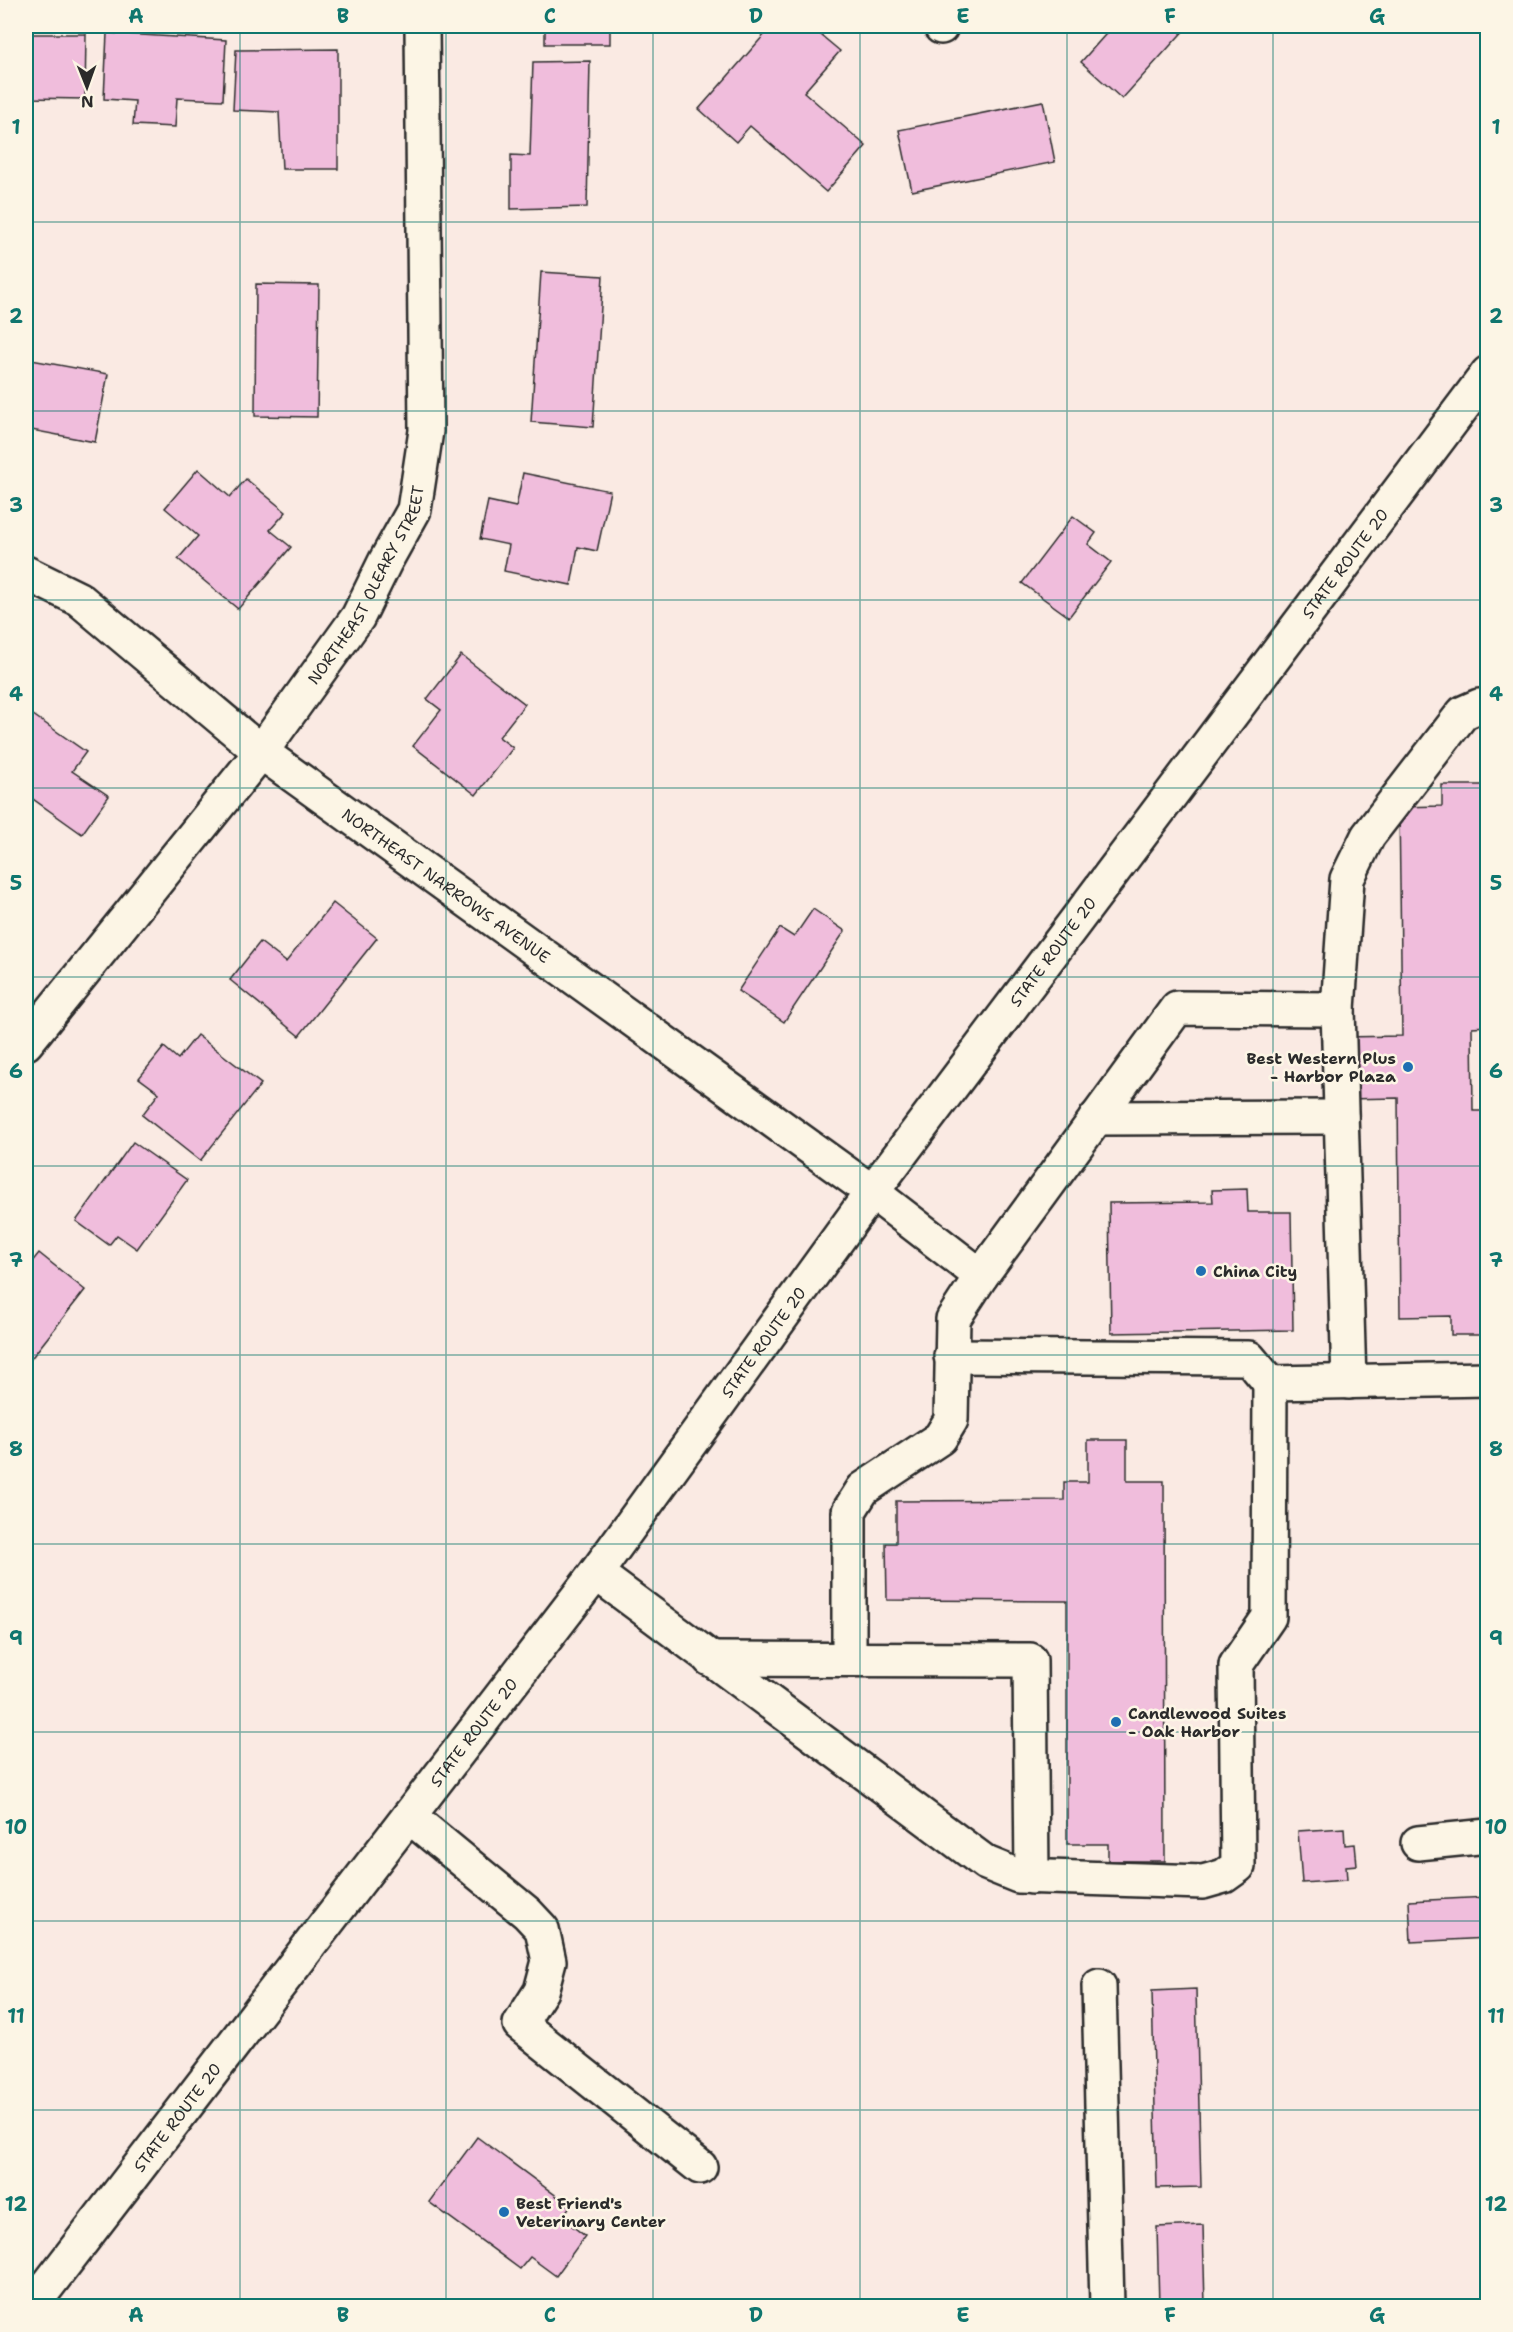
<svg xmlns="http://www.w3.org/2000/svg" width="1513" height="2332" font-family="'Shantell Sans',sans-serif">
	<rect width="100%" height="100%" fill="#faeae3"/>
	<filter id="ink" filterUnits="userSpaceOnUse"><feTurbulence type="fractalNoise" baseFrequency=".0167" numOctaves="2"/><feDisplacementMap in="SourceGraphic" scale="12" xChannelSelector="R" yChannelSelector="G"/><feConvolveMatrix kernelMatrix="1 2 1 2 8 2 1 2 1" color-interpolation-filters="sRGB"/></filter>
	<g filter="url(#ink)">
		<g fill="#f0bddc" stroke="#2b2b2b" stroke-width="1.5">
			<rect x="545" y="26" width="65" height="18"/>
			<path d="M772,26H810L840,51L804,92L866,146L826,192L750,126L736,142L699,109Z"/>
			<path d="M1113,26H1188L1122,99L1081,62Z"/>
			<path d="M107,33L226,40L223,100L177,98L175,127L133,125L135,101L104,99Z"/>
			<path d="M26,34H86L85,99L26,98Z"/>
			<path d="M338,49V169H282L279,112L233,110L236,50Z"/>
			<path d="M590,61L587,207L511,209V155L530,156L533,62Z"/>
			<path d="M1043,101L1055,162L912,191L899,130Z"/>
			<path d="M541,272L603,276L593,427L531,422Z"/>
			<path d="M256,284L319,285L317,417L255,416Z"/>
			<path d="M26,359L108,374L95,442L26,429Z"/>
			<path d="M198,469L230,497L246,479L286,512L270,530L291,547L238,609L178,559L198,536L165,508Z"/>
			<path d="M523,473L610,491L597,551L578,547L571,585L504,571L509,545L480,539L488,501L516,507Z"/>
			<path d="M1073,516L1096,533L1088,544L1111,562L1069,617L1022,583Z"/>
			<path d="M461,655L525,704L499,737L513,748L476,795L413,746L441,710L427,699Z"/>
			<path d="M26,710L86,752L72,771L109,796L82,834L26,794Z"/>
			<path d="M1442,785H1488V1026L1472,1027L1473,1111H1488V1335H1451V1316L1400,1317L1398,1098L1344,1099L1343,1037L1402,1036L1399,807L1442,806Z"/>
			<path d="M333,903L377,938L299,1036L230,980L260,942L286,962Z"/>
			<path d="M813,909L845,931L784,1022L738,991L780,928L794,937Z"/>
			<path d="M197,1035L261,1084L200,1161L142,1115L159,1093L139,1078L164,1047L178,1059Z"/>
			<path d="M133,1142L187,1180L137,1249L117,1235L109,1245L76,1221Z"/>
			<path d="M1247,1189L1248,1212H1291L1293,1330L1111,1333L1109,1203L1213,1202L1212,1190Z"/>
			<path d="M39,1253L85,1290L26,1365V1269Z"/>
			<path d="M1088,1440H1127V1481H1164L1165,1861H1108V1844H1067V1601L887,1600L886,1543H896V1501L1064,1500V1482H1088Z"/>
			<path d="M1344,1828L1345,1845L1355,1844L1357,1865L1346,1866L1347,1880L1302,1883L1298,1831Z"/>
			<path d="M1488,1897V1938L1411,1942L1409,1901Z"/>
			<path d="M1196,1989L1201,2187L1157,2188L1152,1991Z"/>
			<path d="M477,2137L570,2206L562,2218L585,2236L556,2276L530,2257L520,2269L429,2202Z"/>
			<path d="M1203,2225L1205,2306H1159L1157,2227Z"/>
		</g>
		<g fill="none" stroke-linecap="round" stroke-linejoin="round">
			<defs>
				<g id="minor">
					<path d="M941,27V26"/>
					<path id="s1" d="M26,573L79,599L261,752L872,1192L981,1276L1177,1008L1338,1009L1347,879L1368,836L1463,713L1479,706L1488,707"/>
					<path d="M1338,1009L1349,1382"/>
					<path id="s2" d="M26,1043L261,752L358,617L385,562L414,510L426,431L422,26"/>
					<path d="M1096,1118L1341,1117"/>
					<path d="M951,1356L1249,1358L1270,1383"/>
					<path d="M596,1573L986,1863L1018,1876L1203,1882L1224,1876L1238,1866L1236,1665L1269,1617L1270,1383L1488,1379"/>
					<path d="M710,1659L1030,1660L1032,1877"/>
					<path d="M849,1659V1511L863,1489L940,1438L951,1420L953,1319L981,1276"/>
					<path d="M409,1816L527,1913L542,1929L549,1961L541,1991L520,2024L700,2167"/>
					<path d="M1418,1843L1488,1836"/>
					<path d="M1099,1986L1107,2306"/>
				</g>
				<g id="major">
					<path id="s3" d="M32,2306L596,1573L872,1192L1488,373"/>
				</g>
			</defs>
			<use href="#minor" stroke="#2b2b2b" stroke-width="38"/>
			<use href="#major" stroke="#2b2b2b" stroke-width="38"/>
			<use href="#minor" stroke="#fcf5e5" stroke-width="33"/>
			<use href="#major" stroke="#fcf5e5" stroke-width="33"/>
		</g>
	</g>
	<path fill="none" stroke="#0f766e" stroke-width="1.5" stroke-opacity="0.55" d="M240,26V2306M446,26V2306M653,26V2306M860,26V2306M1067,26V2306M1273,26V2306M26,222H1488M26,411H1488M26,600H1488M26,788H1488M26,977H1488M26,1166H1488M26,1355H1488M26,1544H1488M26,1732H1488M26,1921H1488M26,2110H1488"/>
	<g fill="#1f6fb2" stroke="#fcf5e5" stroke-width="2">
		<circle cx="1408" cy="1067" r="6"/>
		<circle cx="1201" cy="1271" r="6"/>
		<circle cx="1116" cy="1722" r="6"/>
		<circle cx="504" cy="2212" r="6"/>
	</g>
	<g text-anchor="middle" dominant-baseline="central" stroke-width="5" stroke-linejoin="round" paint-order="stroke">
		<g font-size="16" fill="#2b2b2b" stroke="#fcf5e5">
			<text stroke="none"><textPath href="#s3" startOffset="2182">STATE ROUTE 20</textPath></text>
			<text stroke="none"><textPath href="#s2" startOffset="573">NORTHEAST OLEARY STREET</textPath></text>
			<text stroke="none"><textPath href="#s1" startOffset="525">NORTHEAST NARROWS AVENUE</textPath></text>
			<text stroke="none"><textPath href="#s3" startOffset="1696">STATE ROUTE 20</textPath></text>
			<text stroke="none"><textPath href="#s3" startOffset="1210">STATE ROUTE 20</textPath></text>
			<text stroke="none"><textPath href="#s3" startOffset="724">STATE ROUTE 20</textPath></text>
			<text stroke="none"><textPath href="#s3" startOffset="238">STATE ROUTE 20</textPath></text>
		</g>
		<g font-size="16" font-weight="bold" fill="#2b2b2b" stroke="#fcf5e5" text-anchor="start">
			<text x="1396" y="1058" text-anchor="end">Best Western Plus<tspan x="1396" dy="18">- Harbor Plaza</tspan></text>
			<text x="1213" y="1271">China City</text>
			<text x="1128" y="1713">Candlewood Suites<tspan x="1128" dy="18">- Oak Harbor</tspan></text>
			<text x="516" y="2203">Best Friend's<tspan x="516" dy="18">Veterinary Center</tspan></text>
		</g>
	</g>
	<rect width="1513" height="2332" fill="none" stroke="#fcf5e5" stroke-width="66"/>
	<g transform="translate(87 87) rotate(179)" stroke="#fcf5e5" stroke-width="4.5" paint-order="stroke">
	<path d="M0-4.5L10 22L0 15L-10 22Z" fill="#2b2b2b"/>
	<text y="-9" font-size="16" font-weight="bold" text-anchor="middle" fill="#2b2b2b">N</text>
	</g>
	<rect x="33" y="33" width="1447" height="2266" fill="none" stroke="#0f766e" stroke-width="2"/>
	<g font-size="20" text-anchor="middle" font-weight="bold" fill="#0f766e">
		<text x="136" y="23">A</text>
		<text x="343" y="23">B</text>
		<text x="550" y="23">C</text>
		<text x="756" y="23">D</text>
		<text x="963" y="23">E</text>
		<text x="1170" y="23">F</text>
		<text x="1377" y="23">G</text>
		<text x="16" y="134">1</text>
		<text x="1496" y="134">1</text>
		<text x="16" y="323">2</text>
		<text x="1496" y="323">2</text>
		<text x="16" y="512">3</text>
		<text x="1496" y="512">3</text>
		<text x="16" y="701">4</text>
		<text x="1496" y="701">4</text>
		<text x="16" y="890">5</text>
		<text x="1496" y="890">5</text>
		<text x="16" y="1078">6</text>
		<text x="1496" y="1078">6</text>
		<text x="16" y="1267">7</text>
		<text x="1496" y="1267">7</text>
		<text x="16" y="1456">8</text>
		<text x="1496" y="1456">8</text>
		<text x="16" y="1645">9</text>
		<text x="1496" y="1645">9</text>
		<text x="16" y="1834">10</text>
		<text x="1496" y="1834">10</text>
		<text x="16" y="2023">11</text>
		<text x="1496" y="2023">11</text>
		<text x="16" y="2211">12</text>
		<text x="1496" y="2211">12</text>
		<text x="136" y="2322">A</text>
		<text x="343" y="2322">B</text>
		<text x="550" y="2322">C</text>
		<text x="756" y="2322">D</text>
		<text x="963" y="2322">E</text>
		<text x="1170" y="2322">F</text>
		<text x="1377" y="2322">G</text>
	</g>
</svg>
